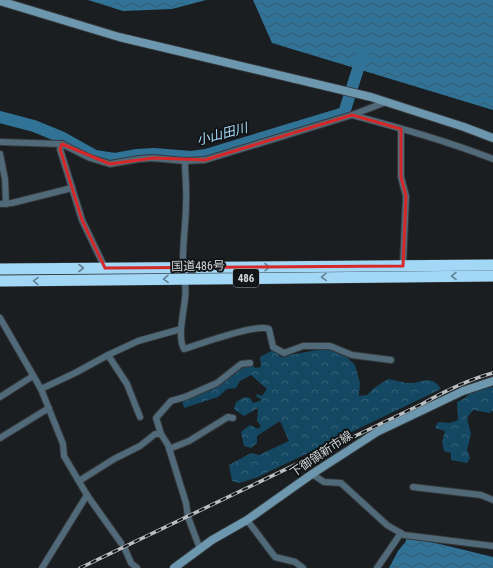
<svg xmlns="http://www.w3.org/2000/svg" width="493" height="568" font-family="'Roboto Condensed','Noto Sans JP',sans-serif">
	<defs>
		<pattern id="forest-crowns" width="20" height="18" patternUnits="userSpaceOnUse"><rect width="20" height="18" fill="#144862"/><path d="M2 6a3 3 0 1 1 6 0M12 15a3 3 0 1 1 6 0" fill="none" stroke="#356278"/></pattern>
		<pattern id="water-waves" width="16" height="10" patternUnits="userSpaceOnUse"><rect width="16" height="10" fill="#307396"/><path d="M0 5q4-4 8 0t8 0" fill="none" stroke="#375c70"/></pattern>
	</defs>
	<rect width="100%" height="100%" fill="#1a1e20"/>
	<g fill="url(#forest-crowns)">
		<path d="M327,348L342,352L355,365L360,383L359,396L367,395L374,388L388,379C394,380 401,382 407,383C421,384 431,373 441,389L258,477L239,483L232,481L229,465L251,453L259,455L289,441L280,421L257,436V443L251,448L244,446L241,432L250,425L258,429L261,426L257,421L258,408L244,416L234,409L236,402L245,397L250,398L253,403L262,400L256,396L257,394L262,396L267,389L251,375L240,381L236,388L227,389L218,397L184,408L182,401L220,385L240,368L252,364L255,368L261,367L260,357L275,349L280,357Z"/>
		<path d="M493,387V411L489,413L473,410L467,418L471,434L467,450L470,458L467,463L451,460V453L444,451L442,442L445,431L435,428L438,422L450,423L458,420L457,402L465,398L473,390Z"/>
	</g>
	<g fill="url(#water-waves)">
		<path d="M88,0H206L172,9L123,11Z"/>
		<path d="M253,0H493V110L272,43Z"/>
		<path d="M411,537L493,557V568H389L398,551L406,541V538Z"/>
	</g>
	<g fill="none" stroke-linecap="round" stroke-linejoin="round">
		<path stroke="#307396" stroke-width="12" d="M0,117L34,126L61,137L95,156L115,159L137,155L154,154L191,157L206,155L344,113L363,53"/>
		<defs>
			<g id="street">
				<path d="M352,115C400,128 447,141 493,159"/>
				<path d="M401,129V177L406,196L403,266"/>
				<path d="M0,142L62,144L90,158L110,164L139,159L153,158L185,161L205,160L352,115L386,102"/>
				<path d="M62,144L60,149L82,220L105,268"/>
				<path d="M0,154L5,179L6,204"/>
				<path d="M185,161C185,175 187,190 186,204C186,222 183,240 183,259C183,273 187,284 185,298C184,312 177,337 184,349C200,344 257,323 269,329L273,347L284,353L303,346H330L352,355L391,360"/>
				<path d="M0,204L12,203L72,188"/>
				<path d="M0,318L41,389L63,444L64,456L87,495L121,543"/>
				<path d="M108,355L127,384L140,417"/>
				<path d="M41,389L75,373L108,355L138,341L181,329"/>
				<path d="M0,397L33,376"/>
				<path d="M161,434L156,418L171,401L185,397L217,383L241,364L250,363"/>
				<path d="M0,438L49,408"/>
				<path d="M169,449L189,441L228,417L233,418"/>
				<path d="M312,474L324,482L341,483L387,525L404,535L493,546"/>
				<path d="M79,481L114,459L140,446L155,434H161L168,445L186,503L188,517L200,549"/>
				<path d="M413,487L481,495L493,500"/>
				<path d="M247,520L275,557L295,562L303,568"/>
				<path d="M125,549L131,563L137,568"/>
				<path d="M42,568L87,495"/>
				<path d="M377,568L401,533"/>
			</g>
			<g id="secondary">
				<path d="M0,1L119,37L371,97L464,127L493,138"/>
				<path d="M174,568L212,540L247,520L312,474L377,432L463,391L493,381"/>
			</g>
			<g id="highway">
				<path d="M0,269L493,265"/>
				<path d="M0,281L493,276"/>
			</g>
		</defs>
		<use href="#street" stroke="#34383a" stroke-width="8"/>
		<use href="#secondary" stroke="#34383a" stroke-width="10"/>
		<use href="#highway" stroke="#34383a" stroke-width="12"/>
		<use href="#street" stroke="#516a7a" stroke-width="6"/>
		<use href="#secondary" stroke="#6d97af" stroke-width="8"/>
		<use href="#highway" stroke="#a2d7f6" stroke-width="11"/>
		<defs>
			<path id="rail" d="M80,568L422,404C445,391 467,380 493,373"/>
		</defs>
		<use href="#rail" stroke="#bbbfc1" stroke-width="3.5"/>
		<use href="#rail" stroke="#111517" stroke-width="2" stroke-dasharray="6" stroke-linecap="butt"/>
	</g>
	<defs><path id="oneway-chevron" d="M-2-3.5L2.5 0L-2 3.5" fill="none" stroke-width="1.6" stroke-linecap="round" stroke-linejoin="round"/></defs>
	<g stroke="#618092">
		<use href="#oneway-chevron" transform="translate(267 267) rotate(-1)"/>
		<use href="#oneway-chevron" transform="translate(81 268)"/>
		<use href="#oneway-chevron" transform="translate(454 276) rotate(179)"/>
		<use href="#oneway-chevron" transform="translate(324 277) rotate(179)"/>
		<use href="#oneway-chevron" transform="translate(166 279) rotate(179)"/>
		<use href="#oneway-chevron" transform="translate(36 281) rotate(-179)"/>
	</g>
	<path fill="none" stroke="#d62828" stroke-width="3" stroke-linejoin="round" d="M352,115L401,129V177L406,196L403,266L105,268L82,220L60,149L62,144L110,164L153,158L205,160Z"/>
	<g text-anchor="middle" dominant-baseline="central" stroke-width="4" stroke-linejoin="round" paint-order="stroke">
		<rect fill="#111517" stroke="#999c9e" stroke-width="1" x="233" y="269" width="26" height="18" rx="3"/>
		<g font-size="11" font-weight="bold" fill="#d3d6d8">
			<text x="246" y="278">486</text>
		</g>
		<g font-size="12" fill="#d3d6d8" stroke="#111517">
			<text transform="translate(198 266) rotate(-1)">国道486号</text>
			<text transform="translate(321 454) rotate(-34)">下御領新市線</text>
		</g>
		<g font-size="13" font-style="italic" fill="#aadffe" stroke="#111517">
			<text transform="translate(222 134) rotate(-15)">小山田川</text>
		</g>
	</g>
</svg>
